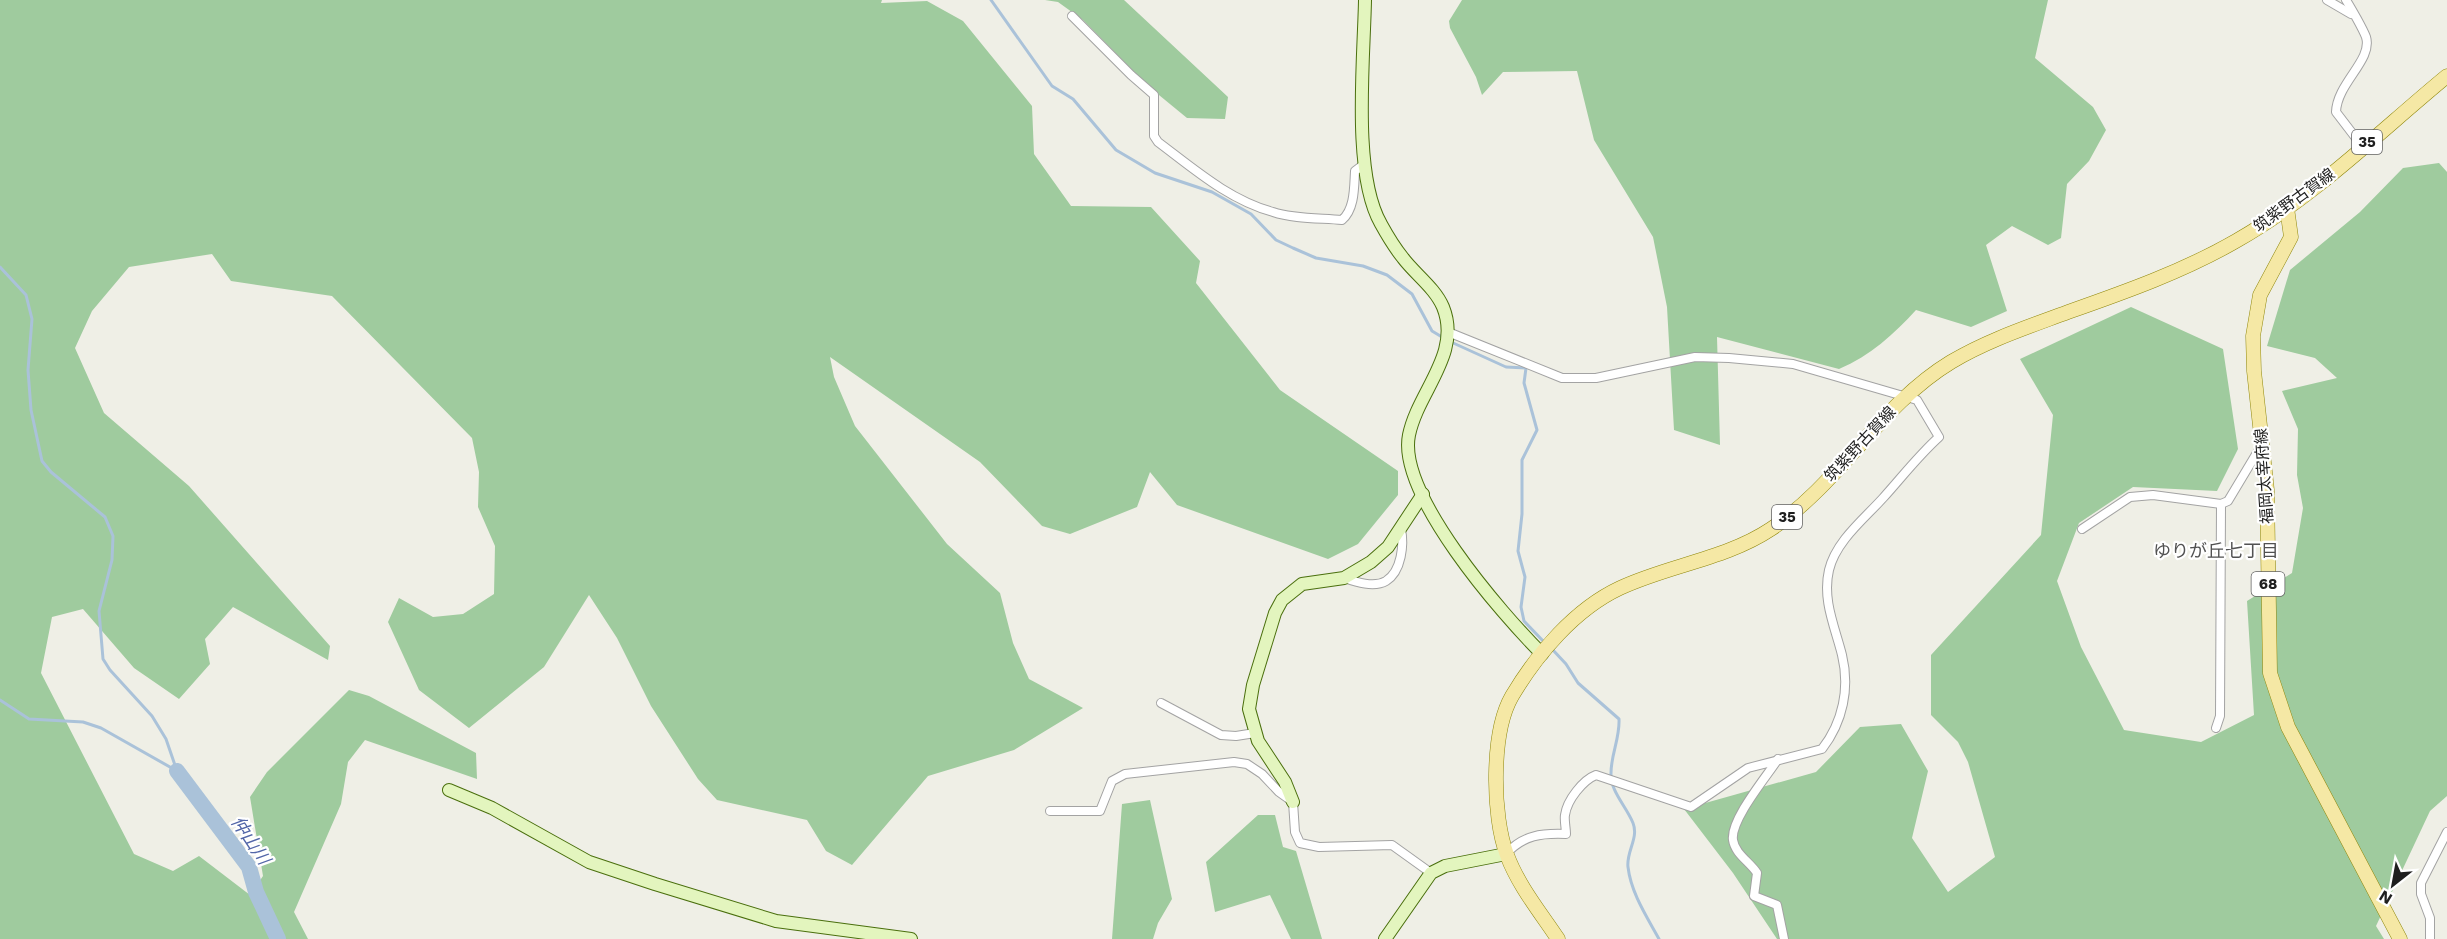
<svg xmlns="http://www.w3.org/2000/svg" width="2447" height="939" font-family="'Work Sans','Noto Sans JP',sans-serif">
	<rect width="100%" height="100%" fill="#efefe6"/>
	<g fill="#9fcb9e">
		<path d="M0,0H882L881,3L927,1L963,21L1032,106L1034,154L1071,206L1151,207L1200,261L1196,283L1280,390L1398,471V495L1358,544L1328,559L1177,505L1150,472L1137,507L1070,534L1042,526L980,462L830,357L834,377L855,426L947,544L1000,593L1013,643L1029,679L1083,708L1014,750L928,776L852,865L826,851L807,820L717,800L698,779L651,706L617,638L589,595L544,667L469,728L419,690L388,622L399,598L433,617L463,614L494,594L495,546L478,507L479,472L472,438L332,296L231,281L212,254L129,267L92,311L75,348L104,413L189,486L330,646L328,660L233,607L205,639L210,664L179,699L134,668L83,609L52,617L41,673L134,854L173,871L199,856L250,895L263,876L250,797L267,772L349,690L369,696L476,753L477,779L365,740L348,762L341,804L294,912L308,939H0Z"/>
		<path d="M1045,0H1124L1228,97L1225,119L1187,118L1148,86L1083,20L1058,2Z"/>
		<path d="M1462,0H2048L2035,58L2093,107L2106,130L2089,161L2067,184L2061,238L2048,245L2012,226L1986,245L2007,311L1971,327L1916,310C1894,334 1870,356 1839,369L1717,337L1720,445L1674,430L1667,307L1653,237L1594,140L1577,71L1503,72L1482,95L1476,77L1450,28L1449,21Z"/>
		<path d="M2439,163L2447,172V796L2430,811L2376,926L2384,939H1777L1733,873L1684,809L1816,772L1860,727L1901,724L1928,771L1912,838L1948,892L1995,857L1968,762L1958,742L1931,715V655L2041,535L2053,415L2020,359L2131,307L2223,349L2238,449L2217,491L2133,487L2079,523L2057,581L2081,647L2124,730L2201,742L2254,715L2247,601L2292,573L2303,508L2297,475L2298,429L2282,391L2337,378L2315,358L2267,346L2290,270L2360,212L2403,168Z"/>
		<path d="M1150,800L1172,899L1158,923L1153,939H1112L1122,804Z"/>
		<path d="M1258,815H1275L1283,847L1296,851L1322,939H1291L1270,895L1215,912L1206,862Z"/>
	</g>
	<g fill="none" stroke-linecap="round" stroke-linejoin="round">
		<g stroke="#aac2d9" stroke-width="3">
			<path d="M991,0L1052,86L1073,99L1116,150L1155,173L1212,192L1251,214L1276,240L1293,248L1316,258L1363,266L1387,275L1412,294L1432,331L1442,337"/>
			<path d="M0,267L26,295L32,319L28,370L31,410L42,461L51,472L105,517L113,536L112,560L99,611L103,659L110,670L152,716L166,739L177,771"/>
			<path d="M1451,342L1506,367L1526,368L1524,383L1537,430L1522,460V514L1518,551L1525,577L1521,607L1524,621L1545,643"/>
			<path d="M1552,649L1566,664L1578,683L1619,719C1620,738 1611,754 1611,773C1610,791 1626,806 1633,823C1639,838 1626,852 1628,867C1631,893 1647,917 1659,939"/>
			<path d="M0,700L29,719L83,722L101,728L177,771"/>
		</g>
		<path stroke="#aac2d9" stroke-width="16" d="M177,771L249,867L256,892L278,939"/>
		<defs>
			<g id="street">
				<path d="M2327,0L2351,14"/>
				<path d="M2346,0C2351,8 2363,29 2366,37C2373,60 2337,83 2336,112L2362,146"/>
				<path d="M1072,16L1131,75L1154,95V136L1158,142C1194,169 1229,200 1273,212C1294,219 1320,218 1342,220C1355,209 1354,187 1355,171L1363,165"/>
				<path d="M1448,332L1562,378H1596L1695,357L1729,358L1793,364L1917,400L1939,437C1918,456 1902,477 1883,498C1864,519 1836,541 1829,570C1822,600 1835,627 1842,655C1850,688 1843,722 1822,749L1748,768L1691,807L1596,775C1583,780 1567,800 1565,815C1564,820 1566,828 1566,834C1542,833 1523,835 1506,854"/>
				<path d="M2082,529L2130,497L2153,495L2221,504"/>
				<path d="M1344,578C1356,582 1374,588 1386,581C1402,571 1404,544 1401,529"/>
				<path d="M1161,703L1221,735L1236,736L1255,733"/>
				<path d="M2216,728L2220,716L2221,504L2228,501L2258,451L2263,448"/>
				<path d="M1778,759C1767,776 1730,820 1733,840C1735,854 1750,862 1757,873L1754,896L1777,905L1784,939"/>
				<path d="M1050,811H1100L1112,781L1125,774L1234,762L1247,764L1262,774L1279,792L1293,802L1295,832L1300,843L1319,847L1392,845L1431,873"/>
				<path d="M2430,939V918L2421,894V883L2447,832"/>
			</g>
			<g id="secondary">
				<path d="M1365,0C1364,59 1352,174 1381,224C1387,235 1395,248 1403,258C1415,274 1435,288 1443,307C1462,354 1418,391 1409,435C1397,494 1502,614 1542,654"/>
				<path d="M449,790L492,808L589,862L655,884L776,921L911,939"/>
				<path d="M1293,802L1285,782L1258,741L1249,709L1253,685L1275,613L1282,600L1302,584L1344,578L1371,562L1388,547L1423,494"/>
				<path d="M1385,939L1431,873L1445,866L1506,854"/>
			</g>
			<g id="primary">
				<path d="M2287,208L2291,237L2260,295L2253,336L2254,371L2267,490L2270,673L2288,727L2400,939"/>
				<path d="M1558,939C1540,912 1518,885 1507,855C1492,816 1491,732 1512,696C1537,654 1575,609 1620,588C1669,565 1726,559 1771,529C1840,483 1880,405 1951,362C1988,340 2028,327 2068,312C2125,292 2184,271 2236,241C2314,197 2379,132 2447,76"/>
			</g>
		</defs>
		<use href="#street" stroke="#a3a3a3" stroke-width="10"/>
		<use href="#secondary" stroke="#4a6f0d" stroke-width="14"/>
		<use href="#primary" stroke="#8f870b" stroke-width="15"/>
		<use href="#street" stroke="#fff" stroke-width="8"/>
		<use href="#secondary" stroke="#e3f5be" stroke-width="12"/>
		<use href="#primary" stroke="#f5e8a5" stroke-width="14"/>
	</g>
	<g text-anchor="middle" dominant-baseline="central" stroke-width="4.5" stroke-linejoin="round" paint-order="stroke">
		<g fill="#fff" stroke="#626262" stroke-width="1.5">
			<rect x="2352" y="130" width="30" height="24" rx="4.5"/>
			<rect x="1772" y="505" width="30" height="24" rx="4.5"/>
			<rect x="2251.5" y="572" width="33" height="24" rx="4.5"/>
		</g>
		<g font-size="15" font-weight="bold" fill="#1f1f1f">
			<text x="2367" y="142">35</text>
			<text x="1787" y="517">35</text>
			<text x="2268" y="584">68</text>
		</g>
		<g font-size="16" fill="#1f1f1f" stroke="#fff">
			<text transform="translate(2294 200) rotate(-36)">筑紫野古賀線</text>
			<text transform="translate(1860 444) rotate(-47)">筑紫野古賀線</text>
			<text transform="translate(2264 476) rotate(-94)">福岡太宰府線</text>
		</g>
		<g font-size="18" fill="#525252" stroke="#fff">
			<text x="2216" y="550">ゆりが丘七丁目</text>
		</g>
		<g font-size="18" font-style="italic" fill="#5266a8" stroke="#fff">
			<text transform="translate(251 840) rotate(56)">仲山川</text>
		</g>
	</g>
	<g transform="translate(2393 885) rotate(211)" stroke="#ffffff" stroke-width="4.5" paint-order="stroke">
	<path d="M0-4.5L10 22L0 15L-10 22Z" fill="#1f1f1f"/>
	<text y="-9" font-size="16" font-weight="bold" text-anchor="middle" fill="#1f1f1f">N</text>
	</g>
</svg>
